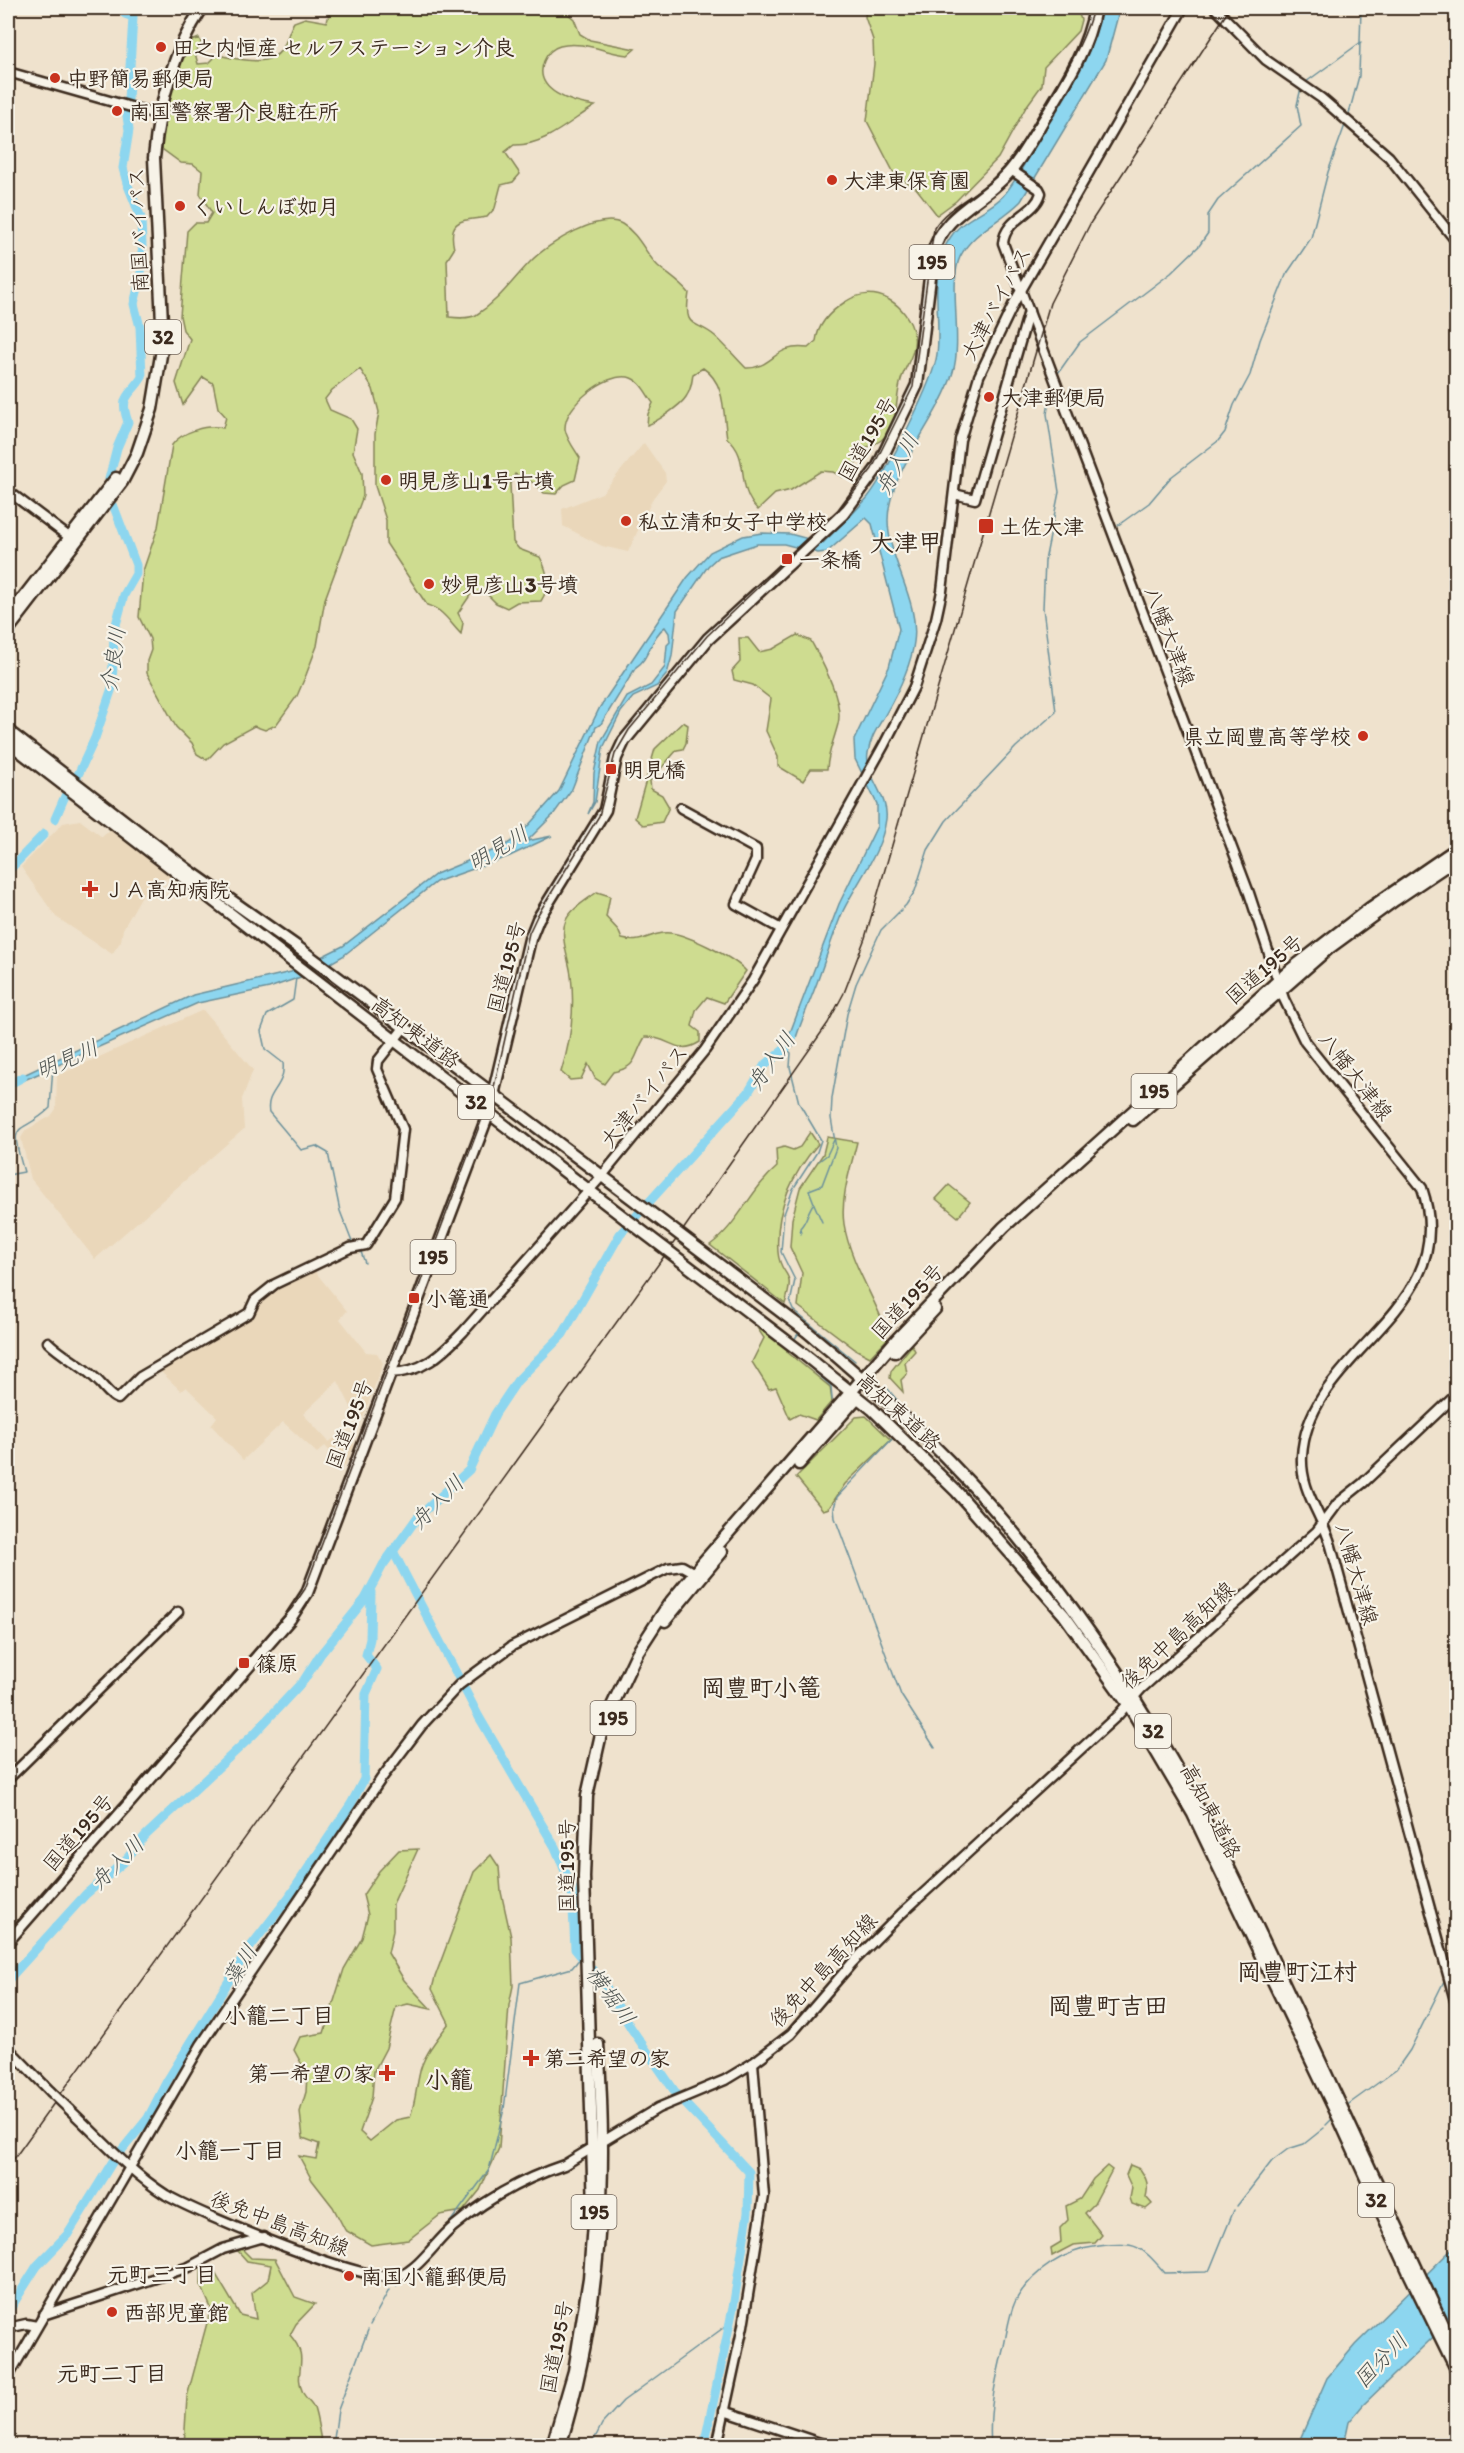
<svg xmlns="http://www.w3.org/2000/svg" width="1464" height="2453" font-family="Itim,'Klee One',sans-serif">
	<rect width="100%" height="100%" fill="#efe2cd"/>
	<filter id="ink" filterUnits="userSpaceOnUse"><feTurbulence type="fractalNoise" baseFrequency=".0167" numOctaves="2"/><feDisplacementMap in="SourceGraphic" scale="12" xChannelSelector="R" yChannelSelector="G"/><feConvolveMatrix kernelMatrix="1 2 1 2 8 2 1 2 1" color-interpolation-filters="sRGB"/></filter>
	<g filter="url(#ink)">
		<g fill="#ead7ba">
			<path d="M644,443L665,473L666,481L653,498L628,552L602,546L563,526L562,509L602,493Z"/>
			<path d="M80,820L102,837L111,829L173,877L149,883L123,929L121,941L112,954L56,917L21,867L63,823Z"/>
			<path d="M203,1010L253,1070L242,1099L244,1129L95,1259L31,1179L21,1138L26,1130L51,1116L56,1109L57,1076Z"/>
			<path d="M313,1269L347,1311L340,1319L366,1352L377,1353L383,1363L363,1418L358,1421L338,1381L303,1414L329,1442L342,1433L355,1445L345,1467L325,1446L317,1453L283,1422L243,1460L211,1425L217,1417L186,1387L181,1391L159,1370L245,1319L277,1287Z"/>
		</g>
		<g fill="#cedc90" stroke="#848357" stroke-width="1.5">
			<path d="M326,8H561L574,19L580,34L590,40L635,49L628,55C606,53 582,40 560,46C552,48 547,54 544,61C532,91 573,103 595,106C570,121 545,146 514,145L505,152L520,174L513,182L501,185L495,208L487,217C463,221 447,217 454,249L447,260L449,317C458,318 468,319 476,315C500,300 513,279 532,260C548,244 600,211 622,224C639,234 645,253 658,266C668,275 680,282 689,293C683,331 695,319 715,336C726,346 736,358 746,368C773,369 774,343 808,348L816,341C818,324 831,311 845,302C874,282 909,304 914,336C917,352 905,366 901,380C892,410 903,436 865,448L859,459L843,477L833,472L821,471L791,490L775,494L758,510C734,486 752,459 727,438C723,413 726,383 703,368L693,374C692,382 691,390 686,397C681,405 657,422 647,425L648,414L653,403C646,394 641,380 628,377C606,373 564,405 565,429C566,438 575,450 580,458L575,480L564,485L556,494L544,493L536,484L515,474L510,484L513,542L519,549L540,557C548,572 551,586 541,601L517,602L507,608L496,603L484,591L471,594L458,613L463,623L461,634C449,622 444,610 427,605L386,543V520L375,486V434L379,412L373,389L360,369L332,390L325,399L330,410L351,419L357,429L353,452L362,473L363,496L325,599L317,646L306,675L297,696L276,725L265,730L254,726L223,743L207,760L197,754L192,743L176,727L147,673V661L151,650L150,639L139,617L143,571L158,527L172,445C181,432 207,424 223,428L226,417L218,408L213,383L203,377L183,405L176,383L190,339L183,330L180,316L187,231L195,223H206L212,213L200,194L202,171L193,164L181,163L162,149C161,113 176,76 189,42L199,38L201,43L195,53L198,64L209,63L217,55C236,58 269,69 282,49C287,42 289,30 294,22L305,18L327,22L330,11Z"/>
			<path d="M866,8H1077L1081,20L1078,31L1044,67L1042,85L1026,107L998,158L956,201L937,215L916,188L895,175L867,121L874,64L873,40L865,17Z"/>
			<path d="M797,635L811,641C822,662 844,701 838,724C834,740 828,752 827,769H811L803,781L778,766V757L766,731L771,699L753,685L734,680L732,671L740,662L739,638H748L759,652L773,649Z"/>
			<path d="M683,722L688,725L686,743L683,749L677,750L650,781L651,789L662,795L669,807L662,822L643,825L635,818L655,749Z"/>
			<path d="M597,892L610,896L606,917L618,930L622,939C643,944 645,935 663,933C682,930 734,958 746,971L724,1003L707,997L696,1010L692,1026L700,1032V1042C676,1057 670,1036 645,1037C633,1056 639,1067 613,1072L604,1084L595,1078L588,1064L581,1079L570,1080L561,1072C571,1041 575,1008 571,975C569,959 559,936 566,920C572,908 587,900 597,892Z"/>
			<path d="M810,1132L818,1144C792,1174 775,1211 778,1252C780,1279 797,1267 785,1304L710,1245C739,1224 750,1190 777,1167L776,1149L784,1147L793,1150L800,1147Z"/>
			<path d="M827,1137L857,1142C851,1167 840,1198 844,1224C850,1261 872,1293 885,1327L887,1339L870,1357L855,1349L798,1306L802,1273L790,1247L792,1219L800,1188L823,1154Z"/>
			<path d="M949,1185L970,1202L958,1217L936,1199Z"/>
			<path d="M754,1323L787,1348V1352L830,1387L832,1401L816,1420L799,1414L790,1419L776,1387L769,1389L752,1362L764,1338Z"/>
			<path d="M912,1345L915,1351L905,1362L907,1374L901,1380L903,1392L890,1378L891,1371Z"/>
			<path d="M866,1416L891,1440L845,1484L829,1508L823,1510L796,1477L856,1417Z"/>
			<path d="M418,1849L393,1904V1931L388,1953L404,1980L431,2009L408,2004L396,2007L386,2048L374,2071L372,2097L360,2132L370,2141L396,2120L410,2117C415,2103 416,2090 419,2076C422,2056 438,2038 449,2023L432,1989L435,1977L474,1872L491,1855L499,1867L501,1892L511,1937L513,1986L509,2005L499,2148L480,2190L463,2211L440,2215L408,2240L371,2245L345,2230L333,2207L312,2180L299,2156L316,2159L319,2144L303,2138L300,2112L306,2092L307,2074L294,2050L300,2037L324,2033L344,1969L362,1938L368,1915L363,1895L379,1871L399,1850Z"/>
			<path d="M1130,2165L1140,2169C1147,2179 1149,2185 1146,2197L1152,2204L1146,2209L1132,2204L1130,2198L1132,2188L1126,2175Z"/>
			<path d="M1107,2166L1112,2170L1094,2204L1085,2213L1102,2235L1095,2243L1073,2245L1052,2256L1051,2248L1061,2242L1060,2228L1068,2220L1066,2206L1080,2199L1093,2179Z"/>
			<path d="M240,2247L251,2258L275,2259L295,2297L315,2304L296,2324L290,2335C312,2360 292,2370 303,2393C306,2399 312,2402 314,2408C318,2420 319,2433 322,2445L184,2446L187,2397L211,2308L201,2285V2265L214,2271L240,2315L256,2319L252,2293L268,2280L271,2265L247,2261L238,2251H222Z"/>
		</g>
		<g fill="#8dd6ef" stroke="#6c919b" stroke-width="1.5">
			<path d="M1102,8H1120L1106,60L1021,201C1002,221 973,231 960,257C948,283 963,339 953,372C939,419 888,472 888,520C888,561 920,600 914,642C911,667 897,694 885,715C878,727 870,738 868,753C864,776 889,795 886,819C882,852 857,882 843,911C834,932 827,955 819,977C811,1000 800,1023 793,1047L789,1049L785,1046L839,904L877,826V804L855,759L854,740L889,667L899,629L872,524L866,518L827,552L818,553L784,544H757L718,557L708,566L677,611L672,656L667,674L657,686L633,697L621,712L603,748L595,802L588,814L593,802L594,773L601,741L627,697L651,685L665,667L667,645L670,642L669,633L665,627C651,636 649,660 636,667L601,724L596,727L572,789L553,815L527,841L552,836L510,856L436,882L343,956L315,972L269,988L198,1003L13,1085V1080L193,995L291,972L343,946L436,874L504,846L518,837L559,791L600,707L687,578L710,552L743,536L762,533L790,534L823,543C838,528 854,513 868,497C886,474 934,381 937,354C942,315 927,273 950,238C963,217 987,213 1003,196C1017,180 1026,160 1037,142C1065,98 1092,59 1102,8Z"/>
			<path d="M1456,2245V2315L1363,2405L1349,2422L1344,2445L1297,2446L1327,2378L1355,2345Z"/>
		</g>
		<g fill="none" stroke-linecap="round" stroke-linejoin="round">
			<g stroke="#6c919b" stroke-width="1.5">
				<path d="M1306,82L1361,42"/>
				<path d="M1348,117L1359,76L1361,8"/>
				<path d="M1056,376L1080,342L1171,273L1199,246L1208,233V215L1218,200L1301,126L1297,105L1301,88"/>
				<path d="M1117,526L1149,503L1171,477L1218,441L1225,432L1234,405L1250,375L1260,340L1286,275L1311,238L1328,172L1345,125"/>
				<path d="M296,978L293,1000L267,1015L261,1031L265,1049L283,1063C286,1087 265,1092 269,1112L301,1150L316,1146L328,1153L340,1211L352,1242"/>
				<path d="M786,1048L791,1053L790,1067L799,1103L821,1140L817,1152L793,1189L784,1214L781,1252L795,1280L790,1303L793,1310L855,1361"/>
				<path d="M819,1161L827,1155L834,1140"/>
				<path d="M8,1175L24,1172C7,1116 19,1138 50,1108L53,1066"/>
				<path d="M814,1204L822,1222"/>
				<path d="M801,1234L800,1228C808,1220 807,1211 814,1203L809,1190L822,1185L836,1148L831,1118L832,1098L847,1014L856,984L881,930L906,905L915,891L928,850L946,821L1016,747L1056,712L1043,608L1045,561L1059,492L1047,414L1052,383"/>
				<path d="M361,1252L365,1263"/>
				<path d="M794,1340L800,1331"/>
				<path d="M789,1349L831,1386L832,1400"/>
				<path d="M887,1388L902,1406"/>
				<path d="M898,1425L899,1417"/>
				<path d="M893,1438L837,1497L834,1508L835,1518L901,1695L935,1748"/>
				<path d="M1452,1970L1456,1965"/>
				<path d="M1346,2106L1396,2070L1410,2050L1445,1979"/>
				<path d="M1326,2125L1334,2117"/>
				<path d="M1237,2206L1272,2161L1288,2149L1304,2144L1324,2128"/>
				<path d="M445,2229L489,2170L504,2109L520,1983L572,1968L581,1957"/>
				<path d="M421,2255L432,2243"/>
				<path d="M396,2286L407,2277"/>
				<path d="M370,2325L389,2290"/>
				<path d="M333,2446L338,2410L368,2330"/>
				<path d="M591,2446L602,2424L623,2401L730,2323"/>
				<path d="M991,2446C988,2412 996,2378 1004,2346C1007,2332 1009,2315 1015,2302C1031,2271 1065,2250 1099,2246C1138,2242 1140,2245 1165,2273L1206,2272L1210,2269L1234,2210"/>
			</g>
			<g stroke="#8dd6ef" stroke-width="9">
				<path d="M127,8L125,14L133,17L127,116L129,130L123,168L127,183L141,218L142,247"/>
				<path d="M109,479L117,448L128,422C118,394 131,396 142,377L140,327L134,304L141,276L142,252"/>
				<path d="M77,777L95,738L112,688L114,632L124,595L136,574V565L114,507"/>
				<path d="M55,819L65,796"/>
				<path d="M8,871L44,834"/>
				<path d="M8,1085L23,1077"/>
				<path d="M393,1551L479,1717L555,1847L572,1888L575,1949L605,1985L631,2028L678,2096L749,2172L748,2213L733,2308L704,2446"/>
				<path d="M8,1980L86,1894L124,1862L145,1836L254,1734L304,1680L320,1655L365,1599L383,1565L417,1518L469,1470L495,1414L517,1381L563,1334L620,1234L748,1093L764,1066L786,1048L792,1039"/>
				<path d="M8,2312L37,2266L68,2234L113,2161L148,2118L167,2081L248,1950L289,1897L351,1804L364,1779L366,1694L377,1669L366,1655L370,1639L371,1592"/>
			</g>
			<defs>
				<g id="secondary">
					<path d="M1215,8L1266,60L1321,98L1389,157L1456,241"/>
					<path d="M8,72L159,115"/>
					<path d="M1011,170L1039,189L1041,193C1035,215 1006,217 1003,243L1249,893L1284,999L1305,1042L1422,1188C1464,1312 1308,1349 1302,1456C1300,1491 1322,1514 1331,1546L1456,2004"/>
					<path d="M8,491L69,537L72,544"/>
					<path d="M954,494L975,499L1029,311"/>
					<path d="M681,808L756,849V860L736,904L781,929"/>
					<path d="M48,1342C64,1358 85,1366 100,1383C106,1389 110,1396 118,1399L140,1377L249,1313L255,1300L275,1284L350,1248L366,1245L395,1198L403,1129L377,1069L378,1061L403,1029"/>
					<path d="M389,1373C422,1373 441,1355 463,1332L601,1177L705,1050L753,980L884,745L914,687L936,619L942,591L960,440L979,376L1015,301L1183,8"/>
					<path d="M8,1779L178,1612"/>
					<path d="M8,2048L50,2091"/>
					<path d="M71,2111C102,2140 130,2172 166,2195C197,2213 372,2287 400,2276C421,2267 436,2241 453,2227C485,2200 525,2178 564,2165L658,2108L725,2080L753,2063L791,2034L852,1963L901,1914L1118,1715L1141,1689L1317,1531L1338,1503L1363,1483L1456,1395"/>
					<path d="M43,2315L189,2267L223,2249L264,2237"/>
					<path d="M8,2328L26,2324L37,2326"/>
					<path d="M8,2377L201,2045L381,1779L422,1725L459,1685L512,1646L668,1568L682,1566L698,1575"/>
					<path d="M724,2411L829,2446"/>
					<path d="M717,2446L743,2326L764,2196L753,2063"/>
				</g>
				<g id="highway">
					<path d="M8,617L116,478"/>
					<path d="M8,630L122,482L137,453L152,409L163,343L154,158C159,104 172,53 202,8"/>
					<path d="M8,731L188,870L296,946L638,1203"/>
					<path d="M8,742L626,1219"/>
					<path d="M1133,1120L1328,949L1395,900L1456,859"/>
					<path d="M805,1330C888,1398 966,1471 1032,1555C1094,1634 1151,1719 1198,1807C1233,1872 1263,1940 1295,2007C1349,2122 1402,2238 1456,2353"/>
					<path d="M801,1352L872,1409L957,1492L1064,1615L1128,1704L1193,1814L1340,2121L1409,2273L1456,2369"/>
					<path d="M895,1352L935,1309"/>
					<path d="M799,1464L856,1399"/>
					<path d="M665,1621L722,1552"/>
					<path d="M8,1941L290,1619L307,1593L489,1112L530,939L538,919L605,810L616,758L624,741L708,639L843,514L877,468L917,385L933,253C943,212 986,201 1011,170C1023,155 1033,137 1043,120C1065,84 1088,49 1095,8"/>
					<path d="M552,2446L574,2371L589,2278L594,2209L584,1877L587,1796L603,1725L637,1653L668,1605L704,1561L896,1340L1004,1227L1290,970L1370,908L1456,849"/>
					<path d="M560,2446C601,2313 608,2182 598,2044"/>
				</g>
			</defs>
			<use href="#secondary" stroke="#3b2a1e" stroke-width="13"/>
			<use href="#highway" stroke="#3b2a1e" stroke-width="15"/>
			<use href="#secondary" stroke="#f7f3e8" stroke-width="8"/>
			<use href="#highway" stroke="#f7f3e8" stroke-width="10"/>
			<path stroke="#3b2a1e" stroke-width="1.5" d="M8,1934L292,1608L305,1589L494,1087L529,933L537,916L599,816L615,754L629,730L707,636L843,506L872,469L913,387L934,228C946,208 972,197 990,181C1022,151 1084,50 1093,8"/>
			<path stroke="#3b2a1e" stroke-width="1.5" d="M8,2167L683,1230L828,1023L844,993L865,938L1050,303L1091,222L1230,8"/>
			<defs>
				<path id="secondary-bridge" d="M50,2091L71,2111"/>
				<g id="highway-bridge">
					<path d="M638,1203L805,1330"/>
					<path d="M626,1219L801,1352"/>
				</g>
			</defs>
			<use href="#secondary-bridge" stroke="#3b2a1e" stroke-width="13" stroke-linecap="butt"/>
			<use href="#highway-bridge" stroke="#3b2a1e" stroke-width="15" stroke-linecap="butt"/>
			<use href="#secondary-bridge" stroke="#f7f3e8" stroke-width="8"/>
			<use href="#highway-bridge" stroke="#f7f3e8" stroke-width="10"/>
		</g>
	</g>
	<g fill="#c8321e" stroke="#f7f3e8" stroke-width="2">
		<circle cx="161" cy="47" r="6"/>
		<circle cx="55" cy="78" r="6"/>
		<circle cx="117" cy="111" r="6"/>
		<circle cx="832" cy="180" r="6"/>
		<circle cx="180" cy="206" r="6"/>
		<circle cx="989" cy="397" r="6"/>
		<circle cx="386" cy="480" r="6"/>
		<circle cx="626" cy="521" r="6"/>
		<rect x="978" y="518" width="16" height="16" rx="3"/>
		<rect x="781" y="553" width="12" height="12" rx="3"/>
		<circle cx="429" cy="584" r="6"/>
		<circle cx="1363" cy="736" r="6"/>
		<rect x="605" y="763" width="12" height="12" rx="3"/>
		<path d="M87 880h6v6h6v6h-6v6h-6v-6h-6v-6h6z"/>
		<rect x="408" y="1292" width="12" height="12" rx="3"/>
		<rect x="238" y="1657" width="12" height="12" rx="3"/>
		<path d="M528 2049h6v6h6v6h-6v6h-6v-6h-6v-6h6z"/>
		<path d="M384 2064h6v6h6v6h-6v6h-6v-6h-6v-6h6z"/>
		<circle cx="349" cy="2276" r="6"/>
		<circle cx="112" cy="2312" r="6"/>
	</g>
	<g text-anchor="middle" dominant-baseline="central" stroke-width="4.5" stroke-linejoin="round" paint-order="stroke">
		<g fill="#f7f3e8" stroke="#73665b" stroke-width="1.5">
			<rect x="909.5" y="245" width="45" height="34" rx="4.5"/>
			<rect x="145" y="320" width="36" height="34" rx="4.5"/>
			<rect x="1131.5" y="1074" width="45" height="34" rx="4.5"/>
			<rect x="458" y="1085" width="36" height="34" rx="4.5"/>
			<rect x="410.5" y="1240" width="45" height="34" rx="4.5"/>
			<rect x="590.5" y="1701" width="45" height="34" rx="4.5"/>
			<rect x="1135" y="1714" width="36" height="34" rx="4.5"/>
			<rect x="1358" y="2183" width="36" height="34" rx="4.5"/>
			<rect x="571.5" y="2195" width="45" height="34" rx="4.5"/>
		</g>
		<g font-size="20" font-weight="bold" fill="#3b2a1e">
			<text x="932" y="262">195</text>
			<text x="163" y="337">32</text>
			<text x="1154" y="1091">195</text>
			<text x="476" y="1102">32</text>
			<text x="433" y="1257">195</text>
			<text x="613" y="1718">195</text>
			<text x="1153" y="1731">32</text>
			<text x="1376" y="2200">32</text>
			<text x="594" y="2212">195</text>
		</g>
		<g font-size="21" font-weight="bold" fill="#3b2a1e" stroke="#f7f3e8" text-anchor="start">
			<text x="173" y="47">田之内恒産 セルフステーション介良</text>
			<text x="67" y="78">中野簡易郵便局</text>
			<text x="129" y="111">南国警察署介良駐在所</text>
			<text x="844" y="180">大津東保育園</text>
			<text x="192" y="206">くいしんぼ如月</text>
			<text x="1001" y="397">大津郵便局</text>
			<text x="398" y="480">明見彦山1号古墳</text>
			<text x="638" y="521">私立清和女子中学校</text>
			<text x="1000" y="526">土佐大津</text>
			<text x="799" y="559">一条橋</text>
			<text x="441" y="584">妙見彦山3号墳</text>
			<text x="1351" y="736" text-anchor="end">県立岡豊高等学校</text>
			<text x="623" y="769">明見橋</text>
			<text x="104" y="889">ＪＡ高知病院</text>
			<text x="426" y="1298">小篭通</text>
			<text x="256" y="1663">篠原</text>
			<text x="544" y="2058">第二希望の家</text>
			<text x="374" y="2073" text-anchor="end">第一希望の家</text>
			<text x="361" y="2276">南国小籠郵便局</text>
			<text x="124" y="2312">西部児童館</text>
		</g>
		<g font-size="21" fill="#3b2a1e" stroke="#f7f3e8">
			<text transform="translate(138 230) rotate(-92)">南国バイパス</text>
			<text transform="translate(996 303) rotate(-62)">大津バイパス</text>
			<text transform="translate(867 439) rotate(-60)">国道195号</text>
			<text transform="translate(1170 636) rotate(69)">八幡大津線</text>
			<text transform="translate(506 967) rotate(-75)">国道195号</text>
			<text transform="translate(1264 969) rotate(-41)">国道195号</text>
			<text transform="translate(416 1032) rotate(37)">高知東道路</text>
			<text transform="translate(1356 1076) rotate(52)">八幡大津線</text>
			<text transform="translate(644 1096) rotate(-51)">大津バイパス</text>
			<text transform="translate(907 1301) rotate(-47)">国道195号</text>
			<text transform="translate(899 1411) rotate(42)">高知東道路</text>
			<text transform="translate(349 1424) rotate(-69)">国道195号</text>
			<text transform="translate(1357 1574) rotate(74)">八幡大津線</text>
			<text transform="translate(1177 1635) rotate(-43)">後免中島高知線</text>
			<text transform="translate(1211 1811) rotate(62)">高知東道路</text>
			<text transform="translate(78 1832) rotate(-49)">国道195号</text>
			<text transform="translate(566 1866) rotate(-90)">国道195号</text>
			<text transform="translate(823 1970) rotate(-47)">後免中島高知線</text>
			<text transform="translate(280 2223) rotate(21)">後免中島高知線</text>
			<text transform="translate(556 2347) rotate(-79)">国道195号</text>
		</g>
		<g font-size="22" font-style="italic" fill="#505552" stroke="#f7f3e8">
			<text transform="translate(897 464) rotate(-61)">舟入川</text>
			<text transform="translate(113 659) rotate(-82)">介良川</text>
			<text transform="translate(498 848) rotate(-31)">明見川</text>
			<text transform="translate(67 1059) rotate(-23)">明見川</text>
			<text transform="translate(771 1061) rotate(-54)">舟入川</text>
			<text transform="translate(437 1502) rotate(-45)">舟入川</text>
			<text transform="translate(117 1863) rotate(-44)">舟入川</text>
			<text transform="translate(240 1965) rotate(-57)">藻川</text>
			<text transform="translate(611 1996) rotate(54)">横堀川</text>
			<text transform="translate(1381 2360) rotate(-46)">国分川</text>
		</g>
		<g font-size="22" font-weight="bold" fill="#3b2a1e" stroke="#f7f3e8">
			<text x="279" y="2015">小籠二丁目</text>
			<text x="230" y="2150">小籠一丁目</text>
			<text x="162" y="2274">元町三丁目</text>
			<text x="112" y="2373">元町二丁目</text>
		</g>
		<g font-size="24" font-weight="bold" fill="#3b2a1e" stroke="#f7f3e8">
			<text x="906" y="542">大津甲</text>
			<text x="761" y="1687">岡豊町小篭</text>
			<text x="1297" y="1971">岡豊町江村</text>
			<text x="1108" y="2005">岡豊町吉田</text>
			<text x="449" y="2079">小籠</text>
		</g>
	</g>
	<rect width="1464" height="2453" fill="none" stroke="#f7f3e8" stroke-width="30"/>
	<rect x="15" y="15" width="1434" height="2423" fill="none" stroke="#3b2a1e" stroke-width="2" filter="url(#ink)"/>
</svg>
